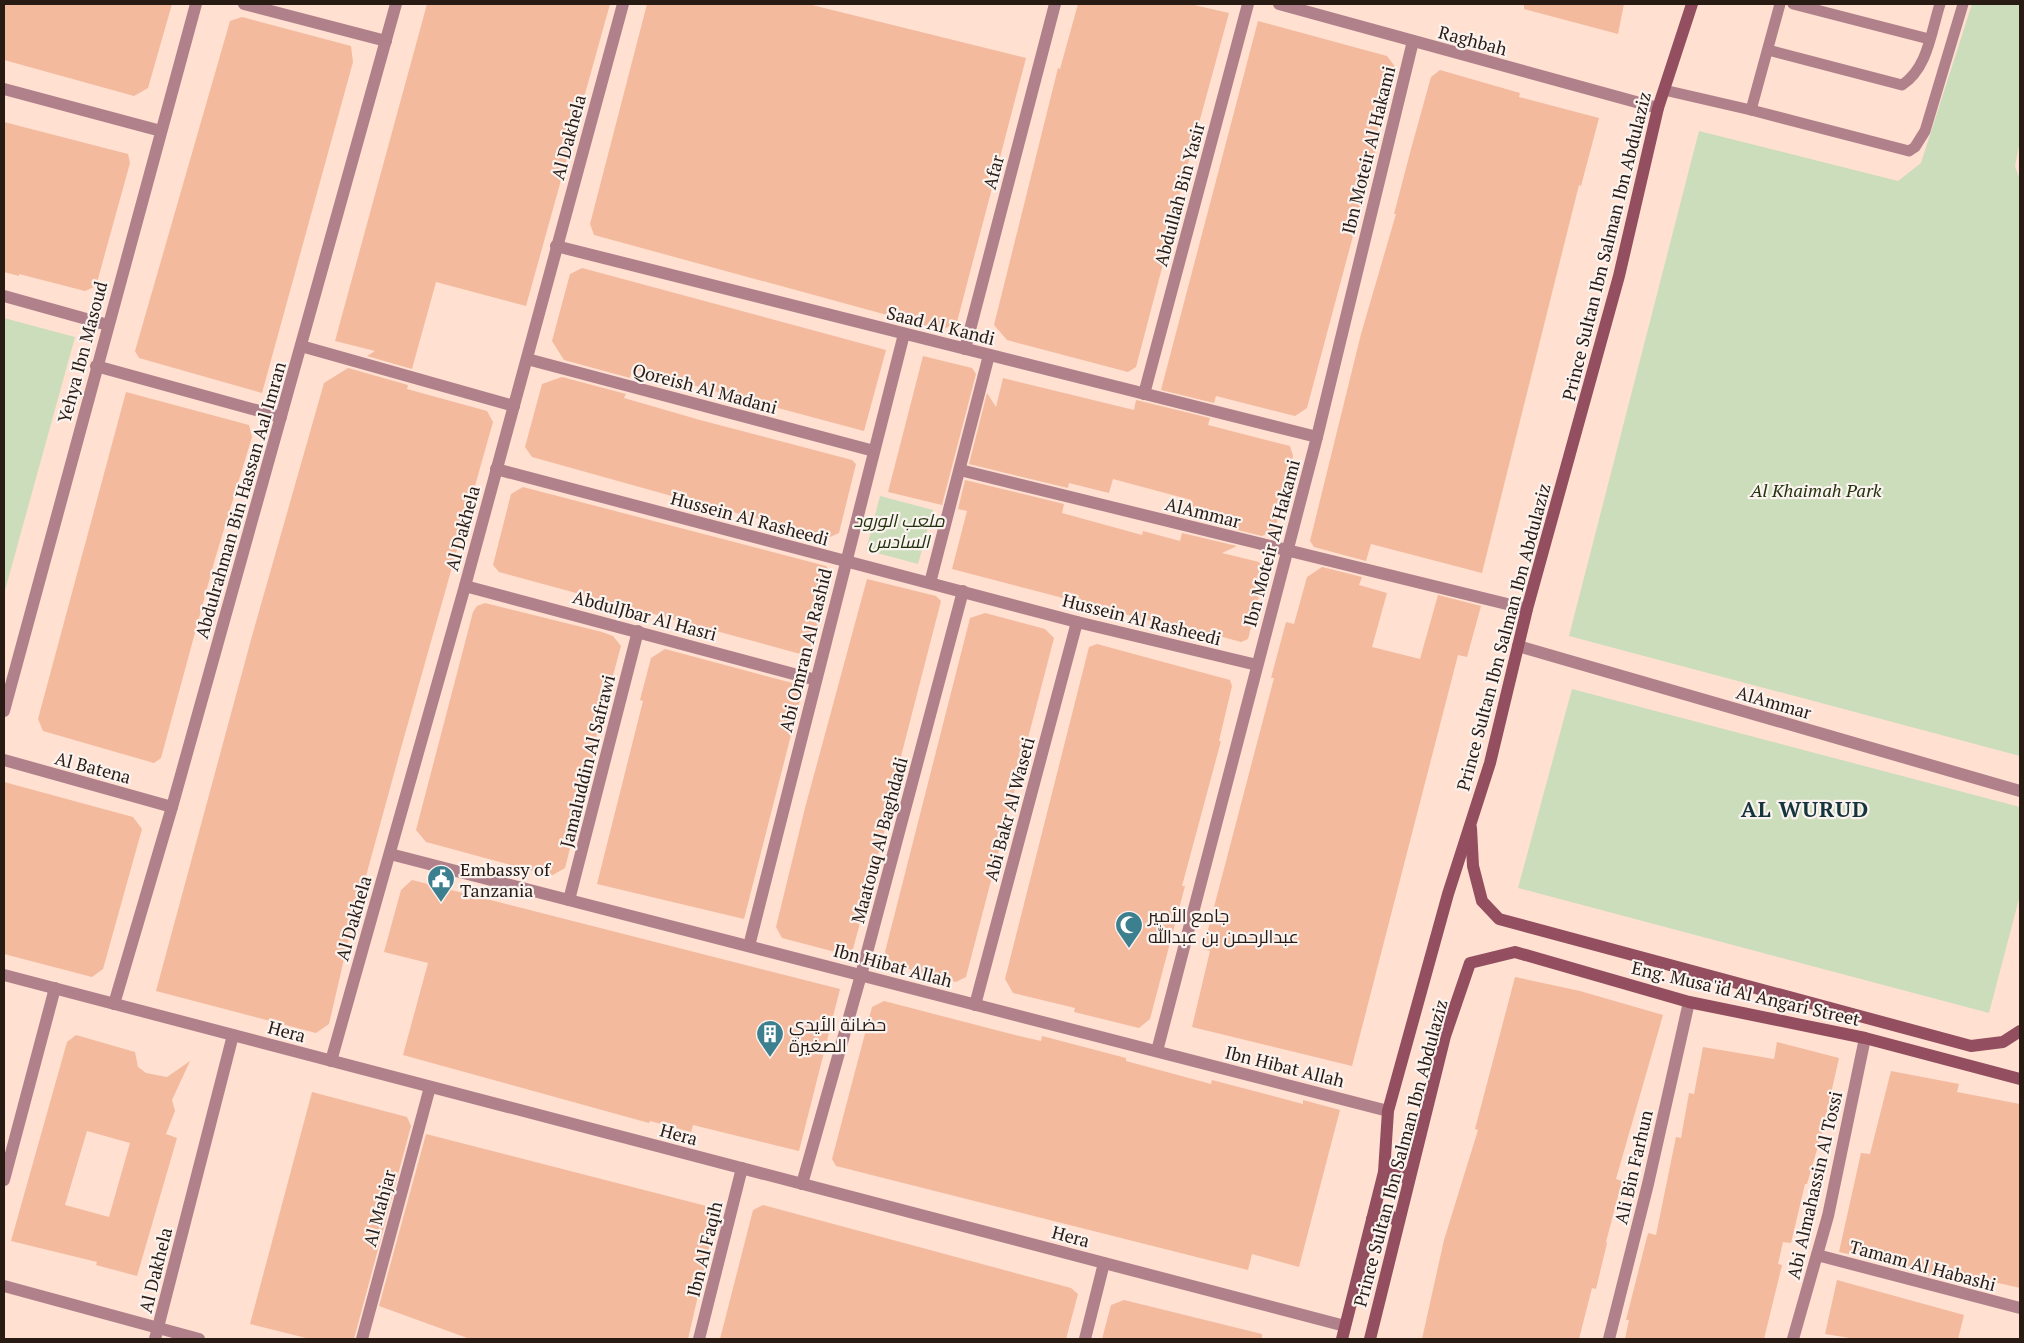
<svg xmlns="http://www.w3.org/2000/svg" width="2024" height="1343" font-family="'PT Serif',Cairo,serif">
	<rect width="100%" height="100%" fill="#ffe0d1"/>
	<g fill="#cbddba">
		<path d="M1972,4H2020V141L2015,166L2020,180V756L1569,636L1699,131L1898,181L1921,163Z"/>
		<path d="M4,318L75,337L4,594Z"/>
		<path d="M880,496L933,510L918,564L866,550Z"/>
		<path d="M1572,689L2020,807V895L1989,1013L1518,888Z"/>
	</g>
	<g fill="#f3ba9e" fill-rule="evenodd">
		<path d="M4,4H172L148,88L134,96L4,60Z"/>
		<path d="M427,4H610L526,306L436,282L412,369L367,356L375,351L335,341Z"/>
		<path d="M647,4H808L1026,58L957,322L942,330L594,235L590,224Z"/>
		<path d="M1078,4H1190L1229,13L1171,226H1173L1136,367L1128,372L1007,340L994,325L1058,68L1060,69Z"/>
		<path d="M1524,4H1624L1618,34L1524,9Z"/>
		<path d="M242,17L351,46L353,62L262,393L139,358L135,351L230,21Z"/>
		<path d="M1258,21L1387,56L1396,68L1373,145L1377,146L1307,408L1295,416L1216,396L1214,403L1161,390Z"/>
		<path d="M1440,70L1520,93L1519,97L1599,118L1581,186L1579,185L1482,573L1371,544L1366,561L1314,547L1310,541L1361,334L1396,214H1394L1411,149L1431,77Z"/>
		<path d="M4,122L128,154L130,163L96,286L85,291L19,274V276L4,272Z"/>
		<path d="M582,268L886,350L864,431L632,369L630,378L564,360L552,341L570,274Z"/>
		<path d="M923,356L972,368L976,374L942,505L888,492Z"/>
		<path d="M348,368L408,385L407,389L487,411L493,422L401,748L348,942L329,1024L316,1033L156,991L252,636L324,383Z"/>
		<path d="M562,377L626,394L624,398L700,420L852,460L856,464L839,533L830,537L686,500L532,457L525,447L542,384Z"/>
		<path d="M1003,378L1134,410L1136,400L1210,418L1208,425L1290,446L1293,456L1275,530L1262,536L1186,517L1191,500L1113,479L1109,493L1069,483L1068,488L969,464L987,393L996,407Z"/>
		<path d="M126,392L249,425L252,437L215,559L161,758L154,763L43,731L38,719Z"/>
		<path d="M965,480L1064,504L1062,513L1142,535L1143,531L1180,541L1182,533L1237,546L1222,553L1259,562L1265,572L1248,639L1241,642L1179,625L1178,628L952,569L967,511L958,509Z"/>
		<path d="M523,487L826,566L831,574L812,647L804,655L499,572L493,565L511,494Z"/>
		<path d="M1322,567L1362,577L1359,585L1387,593L1372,647L1420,659L1438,595L1481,606L1467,657L1458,655L1352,1066L1192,1027L1210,951L1203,949L1274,678H1271L1286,622L1294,624L1307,577Z"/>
		<path d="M867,579L936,596L941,601L898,768L901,769L853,949L843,954L782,938L776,927L805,808Z"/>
		<path d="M485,603L602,632L613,636L621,646L594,745L596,746L565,868L551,876L426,842L416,830L473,612L477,606Z"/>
		<path d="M985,613L1045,629L1054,638L966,977L956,982L890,964L885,952L970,618Z"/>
		<path d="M1097,644L1230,680L1232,686L1219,741H1221L1182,886H1185L1150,1019L1139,1028L1074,1012L1075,1008L1013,993L1005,979L1089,647Z"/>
		<path d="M665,649L796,684L802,692L744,919L597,884L643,701L640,700L651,658Z"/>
		<path d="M4,782L133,817L142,829L103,969L92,977L4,954Z"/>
		<path d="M412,880L840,989L799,1151L693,1125L691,1132L650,1121L649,1123L403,1055L428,963L384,952L401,890Z"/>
		<path d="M1515,977L1580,991L1663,1015L1616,1179L1622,1181L1606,1242L1607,1243L1596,1289L1592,1288L1579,1339H1422L1444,1240L1478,1130L1475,1129Z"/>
		<path d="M884,1001L1015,1035L1041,1041L1042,1036L1126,1058V1061L1211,1084L1212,1080L1303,1104V1100L1340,1110L1299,1267L1252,1254L1248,1270L836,1166L832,1159L872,1007Z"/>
		<path d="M76,1035L135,1052L138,1067L146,1073L167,1077L190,1061L172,1100L175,1111L166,1134L177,1138L137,1276L96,1265L97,1262L11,1241L67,1042ZM87,1131L130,1143L109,1217L65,1205Z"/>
		<path d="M1777,1042L1839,1058L1823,1129L1807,1184H1805L1791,1243L1783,1242L1778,1264L1782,1265L1764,1339H1625L1629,1320H1626L1648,1233L1656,1235L1676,1137L1681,1138L1689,1093L1694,1094L1703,1047L1774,1059Z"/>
		<path d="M1891,1071L1959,1084L1957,1092L2020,1104V1288L1964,1275L1961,1284L1923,1274L1924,1270L1839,1252L1861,1153L1870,1154Z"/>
		<path d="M312,1092L407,1117L411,1126L354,1339H310L250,1324Z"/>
		<path d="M426,1134L718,1209L688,1339H470L379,1306Z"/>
		<path d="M763,1205L1071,1288L1078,1294L1066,1339H720L753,1210Z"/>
		<path d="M1837,1280L1964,1315L1958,1339H1856L1825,1334Z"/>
		<path d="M1124,1300L1262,1334V1339H1102L1111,1305Z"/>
	</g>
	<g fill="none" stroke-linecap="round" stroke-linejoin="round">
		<g stroke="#b1818b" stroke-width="11">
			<path d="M1793,4L1929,39"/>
			<path d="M1768,50L1902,85C1928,68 1931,32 1940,4"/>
			<path d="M1664,90L1751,110L1909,151L1915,147L1925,131L1963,4"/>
			<path d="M1751,110L1780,4"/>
		</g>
		<g stroke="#b1818b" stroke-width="12">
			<path d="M244,4L386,41"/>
			<path d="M1279,4L1658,108"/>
			<path d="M4,89L161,131"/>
			<path d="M556,246L1317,437"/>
			<path d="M4,296L108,325"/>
			<path d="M301,346L514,406"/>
			<path d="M965,349L1055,4"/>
			<path d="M527,359L874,451"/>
			<path d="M96,366L281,417"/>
			<path d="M1144,394L1248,4"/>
			<path d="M496,469L1077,622L1257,665"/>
			<path d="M960,470L1527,609"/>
			<path d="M930,583L989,355"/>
			<path d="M465,586L816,680"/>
			<path d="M1518,646L2020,791"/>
			<path d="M4,711L196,4"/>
			<path d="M4,760L172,807"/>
			<path d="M390,854L1388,1111"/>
			<path d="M569,900L638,631"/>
			<path d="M749,946L904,334"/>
			<path d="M4,975L1345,1326"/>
			<path d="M114,1004L172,807L396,4"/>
			<path d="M975,1005L1077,622"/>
			<path d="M1157,1051L1317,437L1413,41"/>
			<path d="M331,1061L465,586L623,4"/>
			<path d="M4,1180L55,988"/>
			<path d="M802,1184L861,975L963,591"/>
			<path d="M1817,1255L2020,1308"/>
			<path d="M4,1286L199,1339"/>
			<path d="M155,1339L233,1035"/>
			<path d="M362,1339L430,1087"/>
			<path d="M699,1339L742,1168"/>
			<path d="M1085,1339L1104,1263"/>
			<path d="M1609,1339L1648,1184L1689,1002"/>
			<path d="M1793,1339L1828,1216L1865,1038"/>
		</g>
		<g stroke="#934f60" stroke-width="12">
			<path d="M1471,828L1473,866L1482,901L1499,919L1971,1046L2003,1042L2020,1031"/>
			<path d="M1384,1172L1402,1177L1411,1171"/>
			<path d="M1372,1219L1378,1211C1387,1212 1393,1216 1398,1223"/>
			<path d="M1342,1339L1384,1172L1388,1111L1448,894L1490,763L1527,609L1619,276L1658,108L1692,4"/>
			<path d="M1370,1339L1445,1036L1470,963L1515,952L1689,1002L1865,1038L2020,1079"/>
		</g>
	</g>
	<defs>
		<symbol id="civic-pin" viewBox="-11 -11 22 30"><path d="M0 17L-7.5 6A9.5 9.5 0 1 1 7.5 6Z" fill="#3c7f8f" stroke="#fbf3ef"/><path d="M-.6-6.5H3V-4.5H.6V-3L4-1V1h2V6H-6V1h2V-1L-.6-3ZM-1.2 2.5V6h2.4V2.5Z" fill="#fff"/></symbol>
		<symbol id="mosque-pin" viewBox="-11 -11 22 30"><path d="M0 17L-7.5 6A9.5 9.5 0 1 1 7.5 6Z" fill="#3c7f8f" stroke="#fbf3ef"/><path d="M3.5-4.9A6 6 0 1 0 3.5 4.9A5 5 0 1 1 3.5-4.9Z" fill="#fff"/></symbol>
		<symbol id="building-pin" viewBox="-11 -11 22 30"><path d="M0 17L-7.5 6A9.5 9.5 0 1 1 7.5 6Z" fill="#3c7f8f" stroke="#fbf3ef"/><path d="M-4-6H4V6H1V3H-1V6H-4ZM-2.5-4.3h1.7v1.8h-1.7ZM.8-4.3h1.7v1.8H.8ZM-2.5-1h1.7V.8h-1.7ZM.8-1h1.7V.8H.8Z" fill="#fff"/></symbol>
	</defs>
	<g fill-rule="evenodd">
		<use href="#civic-pin" x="425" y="863" width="32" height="43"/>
		<use href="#mosque-pin" x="1113" y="909" width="32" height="43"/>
		<use href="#building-pin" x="754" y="1018" width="32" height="43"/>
	</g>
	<g text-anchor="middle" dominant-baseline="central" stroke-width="4.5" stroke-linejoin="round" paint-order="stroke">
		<g font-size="18" fill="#281b14" stroke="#fbf3ef">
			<text transform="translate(1473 40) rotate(15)">Raghbah</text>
			<text transform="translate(568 137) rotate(-75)">Al Dakhela</text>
			<text transform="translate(1368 150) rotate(-76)">Ibn Moteir Al Hakami</text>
			<text transform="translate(993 172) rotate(-75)">Afar</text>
			<text transform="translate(1179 194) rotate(-75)">Abdullah Bin Yasir</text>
			<text transform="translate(1606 246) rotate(-76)">Prince Sultan Ibn Salman Ibn Abdulaziz</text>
			<text transform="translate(941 325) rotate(14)">Saad Al Kandi</text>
			<text transform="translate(82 352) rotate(-75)">Yehya Ibn Masoud</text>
			<text transform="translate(705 388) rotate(15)">Qoreish Al Madani</text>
			<text transform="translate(240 500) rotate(-74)">Abdulrahman Bin Hassan Aal Imran</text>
			<text transform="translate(1203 512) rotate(14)">AlAmmar</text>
			<text transform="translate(750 518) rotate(15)">Hussein Al Rasheedi</text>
			<text transform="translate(462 528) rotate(-75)">Al Dakhela</text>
			<text transform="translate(1271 543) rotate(-75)">Ibn Moteir Al Hakami</text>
			<text transform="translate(645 615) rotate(15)">AbdulJbar Al Hasri</text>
			<text transform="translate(1142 619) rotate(14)">Hussein Al Rasheedi</text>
			<text transform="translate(1503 637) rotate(-75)">Prince Sultan Ibn Salman Ibn Abdulaziz</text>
			<text transform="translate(805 650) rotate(-76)">Abi Omran Al Rashid</text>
			<text transform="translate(1774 702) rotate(16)">AlAmmar</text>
			<text transform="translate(587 761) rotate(-76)">Jamaluddin Al Safrawi</text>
			<text transform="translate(93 767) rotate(15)">Al Batena</text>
			<text transform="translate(1009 809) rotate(-75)">Abi Bakr Al Waseti</text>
			<text transform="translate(879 840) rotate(-75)">Maatouq Al Baghdadi</text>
			<text transform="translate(353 918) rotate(-74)">Al Dakhela</text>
			<text transform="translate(893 965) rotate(15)">Ibn Hibat Allah</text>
			<text transform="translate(1746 993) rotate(13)">Eng. Musa'id Al Angari Street</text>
			<text transform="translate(287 1031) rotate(15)">Hera</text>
			<text transform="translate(1285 1066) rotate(14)">Ibn Hibat Allah</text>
			<text transform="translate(679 1134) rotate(15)">Hera</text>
			<text transform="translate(1400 1153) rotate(-75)">Prince Sultan Ibn Salman Ibn Abdulaziz</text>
			<text transform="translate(1633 1167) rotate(-77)">Ali Bin Farhun</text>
			<text transform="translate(1814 1185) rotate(-77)">Abi Almahassin Al Tossi</text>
			<text transform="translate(379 1208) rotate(-75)">Al Mahjar</text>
			<text transform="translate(1071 1236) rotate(15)">Hera</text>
			<text transform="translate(704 1249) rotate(-76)">Ibn Al Faqih</text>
			<text transform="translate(1923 1265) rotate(15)">Tamam Al Habashi</text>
			<text transform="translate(155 1270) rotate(-76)">Al Dakhela</text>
		</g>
		<g font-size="18" font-style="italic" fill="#21320c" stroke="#fbf3ef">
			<text x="1816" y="490">Al Khaimah Park</text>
			<text x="899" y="520">ملعب الورود<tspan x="899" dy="21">السادس</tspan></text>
		</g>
		<g font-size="18" fill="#281b14" stroke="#fbf3ef" text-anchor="start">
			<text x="460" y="869">Embassy of<tspan x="460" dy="21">Tanzania</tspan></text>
			<text x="1148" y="915">جامع الأمير<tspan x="1148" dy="21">عبدالرحمن بن عبدالله</tspan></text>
			<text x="789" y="1024">حضانة الأيدي<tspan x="789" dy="21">الصغيرة</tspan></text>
		</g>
		<g font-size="22" font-weight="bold" letter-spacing="1" fill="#15353d" stroke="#fbf3ef">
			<text x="1805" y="808">AL WURUD</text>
		</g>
	</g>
	<rect width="2024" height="1343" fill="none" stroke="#281b14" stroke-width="10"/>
</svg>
